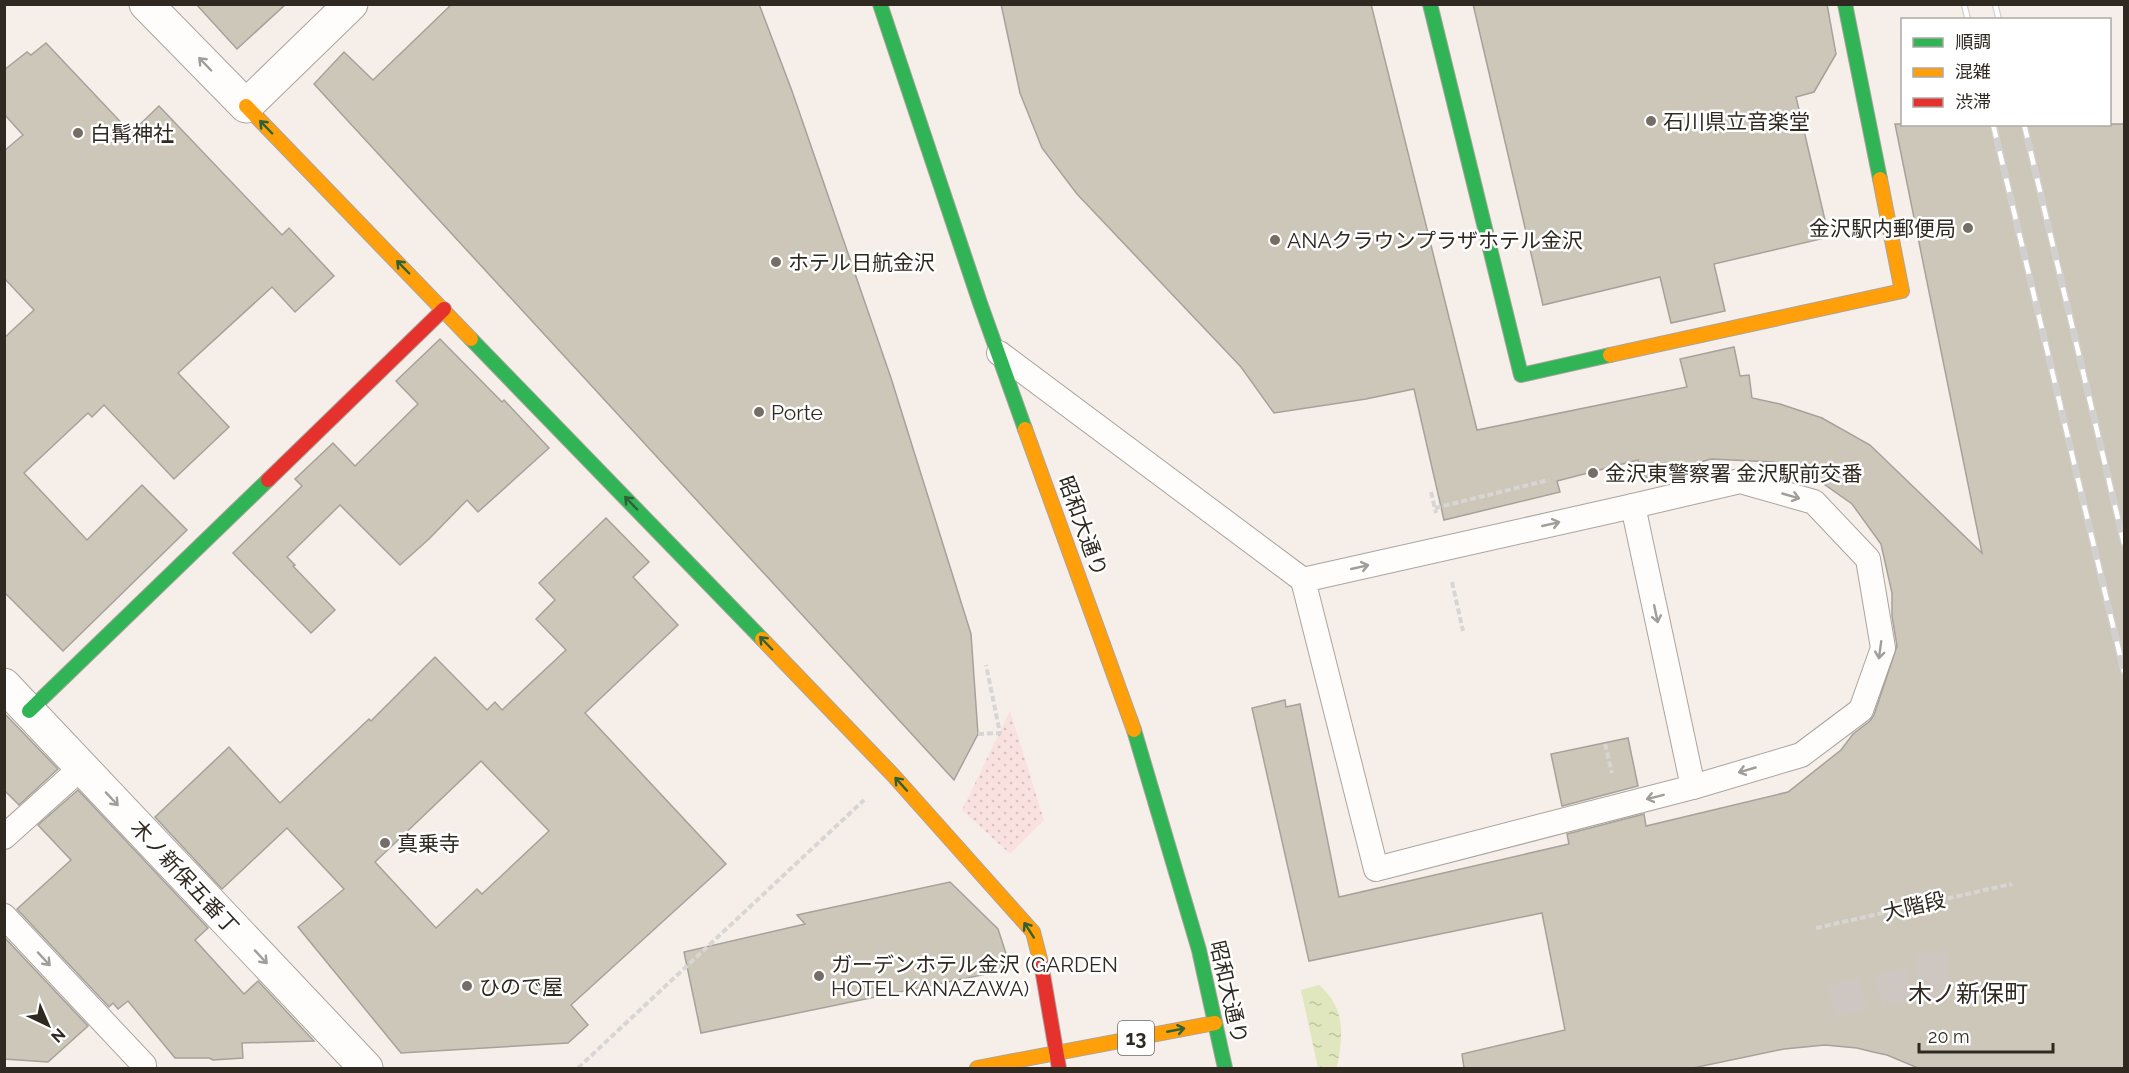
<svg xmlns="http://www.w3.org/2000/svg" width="2129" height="1073" font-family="Raleway,'Noto Sans JP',sans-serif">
	<defs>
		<pattern id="park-dots" width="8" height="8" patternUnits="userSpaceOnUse" patternTransform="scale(1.5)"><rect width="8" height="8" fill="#f9e1e0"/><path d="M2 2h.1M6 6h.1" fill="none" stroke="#d6c1c0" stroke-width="1.8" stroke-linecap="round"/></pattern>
		<pattern id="water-ripples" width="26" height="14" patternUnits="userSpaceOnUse" patternTransform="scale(1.5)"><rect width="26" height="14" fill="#e0e6bd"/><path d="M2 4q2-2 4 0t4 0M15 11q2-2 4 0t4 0" fill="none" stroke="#c0c5a2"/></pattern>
	</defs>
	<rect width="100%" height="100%" fill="#f6efe9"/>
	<path fill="url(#park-dots)" d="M1010,711L1044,820L1010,854L962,810Z"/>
	<path fill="url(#water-ripples)" d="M1319,985C1346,1008 1343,1035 1337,1067L1318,1068L1301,990Z"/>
	<g fill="#cdc7ba" stroke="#a6a19b" stroke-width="1.5" fill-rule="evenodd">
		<path d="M196,4H286L237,49Z"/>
		<path d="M452,4H759L792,91L891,378L971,634L978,734L954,780L314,84L344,52L373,80Z"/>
		<path d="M1001,4H1371L1477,430L1687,387L1680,359L1734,347L1740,376L1749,375L1752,398L1780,404L1822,418L1870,445L1982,553L1895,124H2124V1068H1918L1887,1055L1873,1052L1857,1048L1825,1045L1784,1049L1693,1068H1464L1462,1054L1565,1030L1542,913L1309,961L1252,708L1285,700L1286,707L1300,704L1339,897L1569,844L1567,834L1644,814L1646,826L1788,792L1841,750L1853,734L1870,721L1874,715L1897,646L1892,616V593L1881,544L1852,504L1811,475L1773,462L1711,459L1645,478L1641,463L1639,464L1638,460L1557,481L1560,492L1444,520L1414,389L1366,399L1274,413L1241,367L1077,194L1042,148L1020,93Z"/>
		<path d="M1473,4H1827L1836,54L1814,92L1796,97L1829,237L1714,264L1725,311L1671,323L1660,277L1543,305Z"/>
		<path d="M46,43L131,133L159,106L282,235L289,228L334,276L295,312L272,287L178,373L229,427L174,479L104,405L92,417L88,413L24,473L87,540L142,485L187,530L63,651L4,592V338L34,310L4,278V151L23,135L4,114V70L27,52L31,55Z"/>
		<path d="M440,339L502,402L504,400L549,448L478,512L467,500L429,539L400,565L340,505L287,557L295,565L293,566L335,610L311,633L233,553L302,486L295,479L333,443L355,466L418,404L396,381Z"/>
		<path d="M606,518L649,562L633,577L678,625L585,713L726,864L571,1005L588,1025L568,1043L401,1053L298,927L344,889L287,828L222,889L155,817L229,747L280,803L369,719L371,721L435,657L487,710L495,702L502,710L566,650L536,619L555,600L539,583ZM481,761L549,831L482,894L477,889L436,928L375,862Z"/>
		<path d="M4,713L58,769L19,805L4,790Z"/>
		<path d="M1628,738L1638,786L1562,806L1551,754Z"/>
		<path d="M78,790L208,928L195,940L244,994L258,981L314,1041L242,1043L243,1058L213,1060L209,1058H175L128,1001L118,1009L113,1003L109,1007L17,909L71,860L38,825Z"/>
		<path d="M950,882L998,929L1011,969L701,1033L684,952L805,924L797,915Z"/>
		<path d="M4,937L88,1026L48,1062L4,1059Z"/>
	</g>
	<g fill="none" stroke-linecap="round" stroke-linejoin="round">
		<path stroke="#cec7c1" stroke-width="33" stroke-dasharray="33 16" stroke-linecap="butt" d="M1831,1001L1933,979L1930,952"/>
		<defs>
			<g id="lane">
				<path d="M999,353L1303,580L1376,869L1693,787L1633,506L1303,580"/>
				<path d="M1633,506L1740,481L1814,502L1868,559L1883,648L1861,710L1801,755L1693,787"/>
				<path d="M4,837L82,767"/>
				<path d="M4,916L144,1065V1068"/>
			</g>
			<g id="street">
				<path d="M146,4L246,106L351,4"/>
				<path d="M4,685L366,1068"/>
			</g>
			<g id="fast">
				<path d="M880,4L980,303L1025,429"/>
				<path d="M1430,4L1521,375L1610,355"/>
				<path d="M1845,4L1880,179"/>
				<path d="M471,339L762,639"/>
				<path d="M29,711L268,480"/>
				<path d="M1134,730L1199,950L1225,1068"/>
			</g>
			<g id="slow">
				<path d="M246,106L471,339"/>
				<path d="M1610,355L1902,291L1880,179"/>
				<path d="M1025,429L1134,730"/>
				<path d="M762,639L892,774L1033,932L1041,963"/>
				<path d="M977,1068L1215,1023"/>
			</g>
			<g id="jam">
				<path d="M268,480L444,309"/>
				<path d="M1041,963L1059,1068"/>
			</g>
		</defs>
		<use href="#lane" stroke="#aba49e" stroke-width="26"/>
		<use href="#street" stroke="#aba49e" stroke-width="35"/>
		<use href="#fast" stroke="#aba49e" stroke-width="16"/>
		<use href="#slow" stroke="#aba49e" stroke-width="16"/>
		<use href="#jam" stroke="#aba49e" stroke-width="16"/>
		<g stroke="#d7d6d4" stroke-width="4" stroke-dasharray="6 3" stroke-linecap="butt">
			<path d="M1431,492L1436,513"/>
			<path d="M1435,508L1549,480"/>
			<path d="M1452,582L1463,631"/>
			<path d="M978,734L1000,733L986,665"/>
			<path d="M1605,744L1612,773"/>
			<path d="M1816,928L2012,884"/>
			<path d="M578,1068L864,800"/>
		</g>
		<use href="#lane" stroke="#fefdfc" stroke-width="24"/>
		<use href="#street" stroke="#fefdfc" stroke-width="33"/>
		<use href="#fast" stroke="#30b455" stroke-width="14"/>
		<use href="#slow" stroke="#ff9f0a" stroke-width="14"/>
		<use href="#jam" stroke="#e5322d" stroke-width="14"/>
		<defs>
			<g id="rail">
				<path d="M1964,4L1968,20"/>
				<path d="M1995,4L1999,20"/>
				<path d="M1993,124L2124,672"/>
				<path d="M2024,124L2124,544"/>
			</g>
		</defs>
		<use href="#rail" stroke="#d2d0cf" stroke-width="7"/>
		<use href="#rail" stroke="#fff" stroke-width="4.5" stroke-dasharray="14" stroke-linecap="butt"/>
	</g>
	<defs><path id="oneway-shaft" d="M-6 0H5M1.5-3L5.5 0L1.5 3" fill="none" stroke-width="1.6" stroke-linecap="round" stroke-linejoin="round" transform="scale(1.5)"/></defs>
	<g stroke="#a19e99">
		<use href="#oneway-shaft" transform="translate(205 64) rotate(-134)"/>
		<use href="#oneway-shaft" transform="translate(1791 496) rotate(16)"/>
		<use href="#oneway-shaft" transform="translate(1551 524) rotate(-13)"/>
		<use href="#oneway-shaft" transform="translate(1360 567) rotate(-13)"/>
		<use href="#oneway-shaft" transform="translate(1656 614) rotate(78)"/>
		<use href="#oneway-shaft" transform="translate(1880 650) rotate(98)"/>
		<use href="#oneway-shaft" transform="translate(1747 770) rotate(164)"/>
		<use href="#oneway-shaft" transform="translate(1655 797) rotate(166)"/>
		<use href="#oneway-shaft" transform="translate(112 799) rotate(47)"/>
		<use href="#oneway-shaft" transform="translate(261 957) rotate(47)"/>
		<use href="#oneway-shaft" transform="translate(44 959) rotate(47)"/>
	</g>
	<g stroke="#306136">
		<use href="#oneway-shaft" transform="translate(266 127) rotate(-134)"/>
		<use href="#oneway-shaft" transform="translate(403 267) rotate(-134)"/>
		<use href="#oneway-shaft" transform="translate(631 503) rotate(-134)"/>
		<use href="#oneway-shaft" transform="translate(766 643) rotate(-134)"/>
		<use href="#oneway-shaft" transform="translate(901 784) rotate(-132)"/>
		<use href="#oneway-shaft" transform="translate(1029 930) rotate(-123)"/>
		<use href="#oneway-shaft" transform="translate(1176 1030) rotate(-11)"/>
	</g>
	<g fill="#756e67" stroke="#fff" stroke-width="2">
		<circle cx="1651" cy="121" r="6"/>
		<circle cx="78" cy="133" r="6"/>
		<circle cx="1968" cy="228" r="6"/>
		<circle cx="1275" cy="240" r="6"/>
		<circle cx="776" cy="262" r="6"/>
		<circle cx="759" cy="412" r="6"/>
		<circle cx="1593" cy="473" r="6"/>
		<circle cx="385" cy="843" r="6"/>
		<circle cx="819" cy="976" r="6"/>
		<circle cx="467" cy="986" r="6"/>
	</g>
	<g text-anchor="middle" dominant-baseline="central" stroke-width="5" stroke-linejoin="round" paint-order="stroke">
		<rect fill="#fff" stroke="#6e6964" stroke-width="1.5" x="1118" y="1021" width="36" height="34" rx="4.5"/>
		<g font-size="20" font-weight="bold" fill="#302921">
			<text x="1136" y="1038">13</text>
		</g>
		<g font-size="21" fill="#302921" stroke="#fff" text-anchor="start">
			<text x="1663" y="121">石川県立音楽堂</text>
			<text x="90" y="133">白髯神社</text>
			<text x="1956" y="228" text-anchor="end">金沢駅内郵便局</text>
			<text x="1287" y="240">ANAクラウンプラザホテル金沢</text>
			<text x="788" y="262">ホテル日航金沢</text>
			<text x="771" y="412">Porte</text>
			<text x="1605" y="473">金沢東警察署 金沢駅前交番</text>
			<text x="397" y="843">真乗寺</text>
			<text x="831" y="964">ガーデンホテル金沢 (GARDEN<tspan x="831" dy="24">HOTEL KANAZAWA)</tspan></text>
			<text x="479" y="986">ひので屋</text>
		</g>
		<g font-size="21" fill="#302921" stroke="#fff">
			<text transform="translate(1083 526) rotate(70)">昭和大通り</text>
			<text transform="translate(185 877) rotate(47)">木ノ新保五番丁</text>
			<text transform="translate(1914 906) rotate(-13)">大階段</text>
			<text transform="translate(1229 992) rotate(77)">昭和大通り</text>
		</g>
		<g font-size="24" fill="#302921" stroke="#fff">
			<text x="1968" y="993">木ノ新保町</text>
		</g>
	</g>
	<rect width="2129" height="1073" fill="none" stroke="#302921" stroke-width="12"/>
	<rect x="1901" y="18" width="210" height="108" fill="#ffffff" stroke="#aca9a6" stroke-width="1.5"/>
	<rect x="1913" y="38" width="30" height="9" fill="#30b455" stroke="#aca9a6" stroke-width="1.5"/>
	<text x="1955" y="48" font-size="18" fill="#302921">順調</text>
	<rect x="1913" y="68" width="30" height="9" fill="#ff9f0a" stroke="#aca9a6" stroke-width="1.5"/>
	<text x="1955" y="78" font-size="18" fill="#302921">混雑</text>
	<rect x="1913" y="98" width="30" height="9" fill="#e5322d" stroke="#aca9a6" stroke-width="1.5"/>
	<text x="1955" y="108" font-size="18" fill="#302921">渋滞</text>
	<g transform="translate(48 1025) rotate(136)" stroke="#ffffff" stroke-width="4.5" paint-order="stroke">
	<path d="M0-4.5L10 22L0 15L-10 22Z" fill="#302921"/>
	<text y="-9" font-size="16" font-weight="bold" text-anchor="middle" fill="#302921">N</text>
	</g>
	<path d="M1919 1043v9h134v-9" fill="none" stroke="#302921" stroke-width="3"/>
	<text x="1928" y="1043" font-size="18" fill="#302921" stroke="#ffffff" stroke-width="4.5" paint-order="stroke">20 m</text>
</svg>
